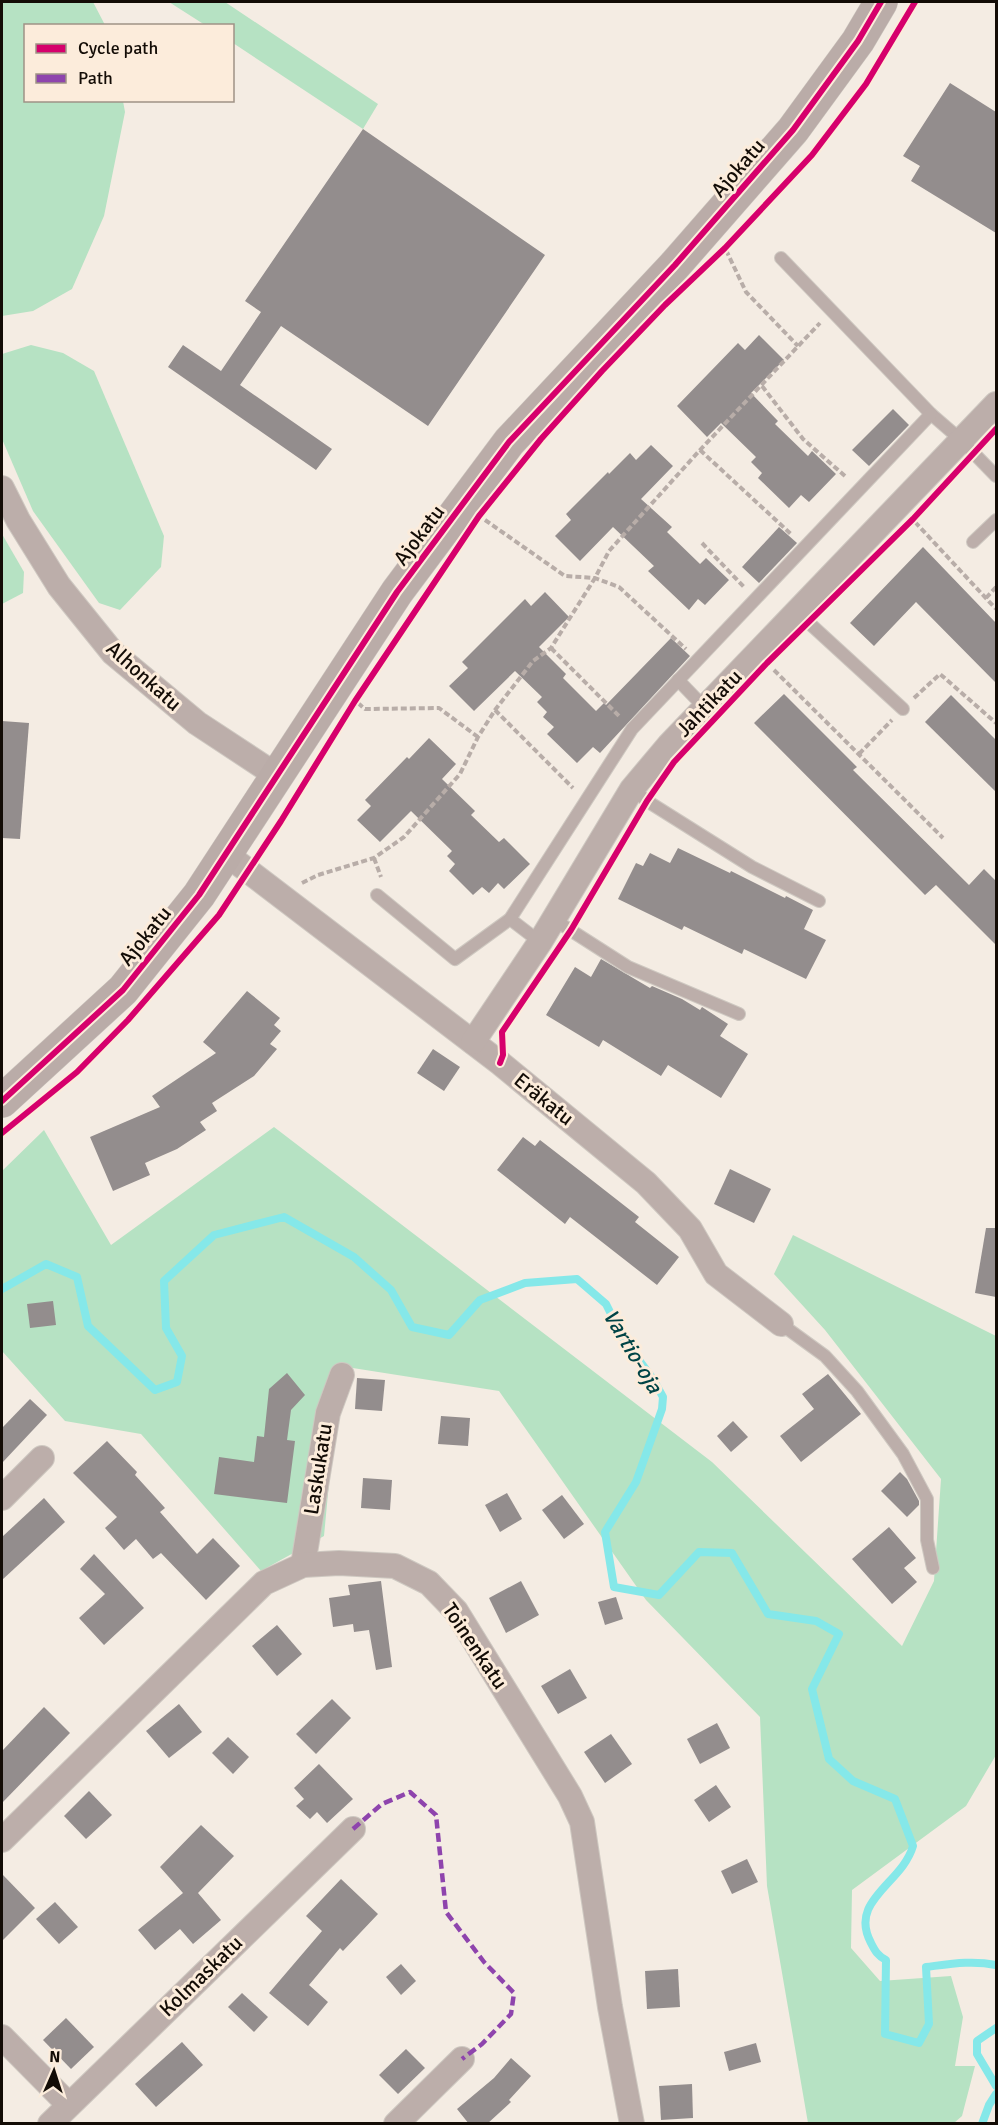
<svg xmlns="http://www.w3.org/2000/svg" width="998" height="2125" font-family="Signika,sans-serif">
	<rect width="100%" height="100%" fill="#f4ece3"/>
	<g fill="#b6e2c3">
		<path d="M2,2H93L105,25L26,26V100L123,101L125,112L104,216L72,289L33,311L2,316Z"/>
		<path d="M169,2H225L378,104L363,129L233,43L232,26L205,25Z"/>
		<path d="M31,345L63,353L94,371L164,536L161,567L120,610L99,603L33,511L2,439V354Z"/>
		<path d="M2,534L24,572L23,593L2,604Z"/>
		<path d="M274,1127L712,1462L902,1646L934,1581L941,1479L825,1330L774,1274L793,1235L996,1336V1755L966,1806L852,1890L851,1948L880,1981L951,1976L963,2017L955,2066H975L962,2116L954,2123H808L767,1886L760,1717L646,1600L499,1391L340,1366L324,1536L261,1571L141,1434L65,1421L2,1351V1171L44,1130L111,1245Z"/>
	</g>
	<g fill="none" stroke-linecap="round" stroke-linejoin="round">
		<g stroke="#85e8e9" stroke-width="8">
			<path d="M2,1289L46,1264L77,1277L88,1326L155,1390L177,1382L182,1356L166,1328L164,1281L214,1235L284,1217L354,1257L391,1290L412,1327L449,1335L480,1300L525,1283L577,1279L606,1304L624,1340L653,1379L663,1397L662,1409L636,1482L605,1532L614,1587L659,1595L699,1552L732,1553L768,1614L816,1621L839,1634L812,1689L829,1759L853,1781L895,1799L913,1846C902,1884 848,1900 871,1943C875,1951 878,1956 886,1960L885,2034L919,2043L929,2024L926,1967C950,1964 972,1960 996,1965"/>
			<path d="M996,2028L977,2041V2054L996,2086"/>
			<path d="M982,2124L989,2105L996,2094"/>
		</g>
	</g>
	<g fill="#938d8d">
		<path d="M950,83L996,112V233L911,181L920,166L903,156Z"/>
		<path d="M363,129L545,255L428,426L281,326L240,385L332,449L316,470L168,367L183,345L221,371L261,312L245,301Z"/>
		<path d="M759,335L784,360L751,393L778,421L775,424L808,456L812,451L836,474L809,502L801,495L789,508L758,478L762,473L751,462L756,457L721,423L707,437L677,406L738,343L745,350Z"/>
		<path d="M893,409L909,425L869,466L852,450Z"/>
		<path d="M651,445L673,466L641,499L672,527L667,532L700,564L706,558L729,580L705,605L698,599L689,610L648,571L654,566L613,527L580,561L555,536L571,520L566,514L608,472L609,474L630,453L636,460Z"/>
		<path d="M779,527L797,543L759,583L742,567Z"/>
		<path d="M923,547L996,623V683L916,602L874,646L850,623Z"/>
		<path d="M545,592L569,617L539,647L566,674L563,678L596,711L604,703L606,705L671,638L690,656L600,753L593,747L577,763L547,734L554,727L543,717L547,712L537,702L542,697L515,671L474,711L449,686L468,668L462,662L525,599L531,606Z"/>
		<path d="M784,694L857,767L853,770L969,885L984,869L996,881V945L936,885L925,895L754,723Z"/>
		<path d="M951,695L996,740V792L925,722Z"/>
		<path d="M2,721L29,723L20,839L2,838Z"/>
		<path d="M429,738L456,764L442,779L475,811L471,815L499,842L504,838L530,864L504,889L498,883L489,893L482,887L473,895L449,871L455,864L447,856L452,851L411,811L380,842L357,820L371,806L365,800L407,757L409,759Z"/>
		<path d="M678,848L730,873L731,871L785,898L786,896L813,910L804,929L826,940L806,979L744,949L742,954L684,926L682,930L618,899L636,863L643,866L650,853L670,863Z"/>
		<path d="M601,959L650,988L652,986L682,999L700,1010L702,1007L728,1024L720,1036L748,1054L721,1098L668,1065L661,1076L603,1040L599,1047L546,1015L575,967L591,977Z"/>
		<path d="M247,991L280,1018L274,1025L281,1031L270,1044L277,1049L254,1076L212,1103L217,1111L200,1122L206,1130L177,1149L145,1163L150,1175L113,1191L90,1137L160,1107L152,1096L216,1053L203,1042Z"/>
		<path d="M433,1049L460,1067L444,1091L417,1073Z"/>
		<path d="M523,1137L535,1146L540,1140L584,1174L639,1217L635,1222L679,1257L657,1285L570,1217L565,1224L497,1170Z"/>
		<path d="M730,1169L771,1189L754,1223L714,1204Z"/>
		<path d="M986,1228H996V1297L975,1293Z"/>
		<path d="M53,1301L56,1325L30,1328L27,1304Z"/>
		<path d="M287,1373L305,1395L291,1410L287,1440L295,1441L287,1503L214,1494L219,1457L254,1462L257,1436L264,1437L269,1389Z"/>
		<path d="M828,1374L861,1414L801,1462L780,1436L814,1409L802,1394Z"/>
		<path d="M357,1378L385,1380L382,1411L355,1409Z"/>
		<path d="M30,1399L47,1415L2,1463V1428Z"/>
		<path d="M441,1416L470,1418L468,1446L438,1444Z"/>
		<path d="M733,1421L748,1437L731,1452L717,1436Z"/>
		<path d="M107,1441L137,1472L135,1475L165,1508L160,1512L197,1554L213,1538L240,1566L206,1600L161,1553L153,1559L136,1539L124,1550L105,1528L117,1517L73,1473Z"/>
		<path d="M900,1472L907,1479L919,1501V1505L907,1517L881,1491Z"/>
		<path d="M363,1478L392,1480L390,1510L361,1508Z"/>
		<path d="M507,1493L522,1519L500,1532L485,1505Z"/>
		<path d="M562,1495L584,1524L564,1539L542,1510Z"/>
		<path d="M44,1498L65,1522L2,1580V1537Z"/>
		<path d="M889,1527L916,1558L904,1568L917,1582L892,1604L852,1559Z"/>
		<path d="M94,1554L144,1608L104,1645L79,1618L105,1594L80,1569Z"/>
		<path d="M381,1581L392,1667L376,1670L369,1630L354,1632L353,1624L333,1627L329,1598L350,1595L348,1585Z"/>
		<path d="M521,1581L539,1615L506,1633L489,1598Z"/>
		<path d="M616,1597L623,1619L605,1625L598,1602Z"/>
		<path d="M277,1625L302,1654L277,1676L252,1646Z"/>
		<path d="M570,1669L587,1698L558,1714L541,1686Z"/>
		<path d="M332,1699L351,1718L316,1754L296,1734Z"/>
		<path d="M179,1704L202,1732L169,1758L146,1731Z"/>
		<path d="M44,1707L70,1733L2,1803V1751Z"/>
		<path d="M717,1723L730,1748L700,1764L687,1739Z"/>
		<path d="M611,1734L632,1764L605,1783L584,1752Z"/>
		<path d="M228,1737L249,1757L233,1774L212,1753Z"/>
		<path d="M319,1764L353,1799L327,1823L317,1812L310,1819L296,1806L304,1799L294,1788Z"/>
		<path d="M716,1785L731,1807L709,1822L694,1800Z"/>
		<path d="M89,1791L112,1815L86,1839L64,1816Z"/>
		<path d="M201,1825L234,1856L198,1893L221,1920L193,1944L180,1929L155,1950L138,1930L183,1893L160,1867Z"/>
		<path d="M747,1859L758,1882L732,1894L721,1871Z"/>
		<path d="M2,1874L35,1908L2,1941Z"/>
		<path d="M341,1879L378,1914L343,1951L340,1948L309,1985L328,2002L308,2026L269,1993L322,1931L306,1916Z"/>
		<path d="M55,1902L78,1927L59,1944L36,1919Z"/>
		<path d="M401,1964L416,1981L401,1995L386,1977Z"/>
		<path d="M678,1969L680,2007L647,2009L645,1971Z"/>
		<path d="M242,1993L268,2017L254,2032L228,2007Z"/>
		<path d="M66,2018L94,2047L71,2069L43,2040Z"/>
		<path d="M182,2042L203,2065L156,2107L135,2084Z"/>
		<path d="M756,2043L761,2062L729,2071L724,2052Z"/>
		<path d="M406,2049L425,2068L398,2094L379,2075Z"/>
		<path d="M511,2058L531,2076L509,2100L511,2102L487,2124H469L457,2109L494,2078Z"/>
		<path d="M692,2084L693,2118L661,2120L659,2086Z"/>
	</g>
	<g fill="none" stroke-linecap="round" stroke-linejoin="round">
		<defs>
			<g id="lane">
				<path d="M781,258L931,414L961,440L996,476"/>
				<path d="M973,542L996,520"/>
				<path d="M796,611L903,709"/>
				<path d="M678,680L704,707"/>
				<path d="M632,789L647,801L752,867L819,901"/>
				<path d="M377,895L455,959L510,919L632,729L931,414"/>
				<path d="M510,919L540,942"/>
				<path d="M553,919L628,967L739,1014"/>
				<path d="M781,1324L825,1356L857,1391L903,1454L927,1499V1540L933,1568"/>
			</g>
			<g id="street">
				<path d="M2,488L18,520L59,586L113,653L197,723L276,775"/>
				<path d="M226,854L500,1063L646,1183L690,1229L716,1274L781,1324"/>
				<path d="M473,1042L540,942L632,789L669,745L996,404"/>
				<path d="M2,1498L42,1458"/>
				<path d="M303,1565L328,1413L342,1375"/>
				<path d="M2,1840L264,1583L303,1565L339,1563L395,1566L429,1583L456,1611L570,1796L582,1822L610,2007L632,2124"/>
				<path d="M2,2037L69,2105"/>
				<path d="M50,2124L353,1829"/>
				<path d="M396,2124L462,2059"/>
			</g>
			<path id="secondary" d="M2,1101L123,990L199,895L397,592L509,442L675,265L793,130L858,41L881,2"/>
		</defs>
		<use href="#lane" stroke="#cec8c1" stroke-width="14"/>
		<use href="#street" stroke="#cec8c1" stroke-width="26"/>
		<use href="#secondary" stroke="#cec8c1" stroke-width="34"/>
		<g stroke="#b8ada8" stroke-width="4" stroke-dasharray="6 3" stroke-linecap="butt">
			<path d="M726,250L746,292L798,346"/>
			<path d="M762,386L803,439L846,477"/>
			<path d="M700,450L792,535"/>
			<path d="M485,520L565,576L595,578L619,587L686,649"/>
			<path d="M915,522L996,609"/>
			<path d="M702,543L744,587"/>
			<path d="M986,598L996,587"/>
			<path d="M551,648L621,718"/>
			<path d="M774,670L943,838"/>
			<path d="M914,698L940,674L996,723"/>
			<path d="M358,703L365,709L439,708L478,737"/>
			<path d="M495,710L573,788"/>
			<path d="M859,754L892,720"/>
			<path d="M374,858L381,877"/>
			<path d="M302,883L318,875L374,858L404,837L460,774L478,737L495,710L533,661L551,648L595,578L609,551L700,450L820,323"/>
		</g>
		<use href="#lane" stroke="#bcaeaa" stroke-width="12"/>
		<use href="#street" stroke="#bcaeaa" stroke-width="24"/>
		<use href="#secondary" stroke="#baaca8" stroke-width="33"/>
		<path stroke="#8e44ad" stroke-width="4.5" stroke-dasharray="9 4.5" stroke-linecap="butt" d="M353,1829L382,1804L410,1792L436,1815L446,1912L484,1962L514,1993L511,2014L482,2044L462,2059"/>
		<defs>
			<g id="cycleway">
				<path d="M500,1063L503,1055L502,1032L571,930L647,801L674,762L767,663L913,519L996,429"/>
				<path d="M2,1101L123,990L199,895L397,592L509,442L675,265L793,130L858,41L881,2"/>
				<path d="M2,1133L77,1072L128,1020L219,915L281,821L355,701L479,516L541,439L602,371L665,305L725,248L812,155L866,84L915,2"/>
			</g>
		</defs>
		<use href="#cycleway" stroke="#fcecdb" stroke-width="10"/>
		<use href="#cycleway" stroke="#d6006c" stroke-width="6"/>
	</g>
	<g text-anchor="middle" dominant-baseline="central" stroke-width="6" stroke-linejoin="round" paint-order="stroke">
		<g font-size="21" fill="#130c06" stroke="#fcecdb">
			<text transform="translate(738 168) rotate(-49)">Ajokatu</text>
			<text transform="translate(419 535) rotate(-53)">Ajokatu</text>
			<text transform="translate(144 676) rotate(42)">Alhonkatu</text>
			<text transform="translate(709 703) rotate(-46)">Jahtikatu</text>
			<text transform="translate(145 936) rotate(-51)">Ajokatu</text>
			<text transform="translate(544 1099) rotate(39)">Eräkatu</text>
			<text transform="translate(318 1469) rotate(-81)">Laskukatu</text>
			<text transform="translate(475 1646) rotate(56)">Toinenkatu</text>
			<text transform="translate(201 1976) rotate(-44)">Kolmaskatu</text>
		</g>
		<g font-size="22" font-style="italic" fill="#004446" stroke="#fcecdb">
			<text transform="translate(633 1351) rotate(59)">Vartio-oja</text>
		</g>
	</g>
	<rect width="998" height="2125" fill="none" stroke="#130c06" stroke-width="6"/>
	<rect x="24" y="24" width="210" height="78" fill="#fcecdb" stroke="#9f9286" stroke-width="1.5"/>
	<rect x="36" y="44" width="30" height="9" fill="#d6006c" stroke="#9f9286" stroke-width="1.5"/>
	<text x="78" y="54" font-size="18" fill="#130c06">Cycle path</text>
	<rect x="36" y="74" width="30" height="9" fill="#8e44ad" stroke="#9f9286" stroke-width="1.5"/>
	<text x="78" y="84" font-size="18" fill="#130c06">Path</text>
	<g transform="translate(54 2071) rotate(3)" stroke="#fcecdb" stroke-width="4.5" paint-order="stroke">
	<path d="M0-4.5L10 22L0 15L-10 22Z" fill="#130c06"/>
	<text y="-9" font-size="16" font-weight="bold" text-anchor="middle" fill="#130c06">N</text>
	</g>
</svg>
